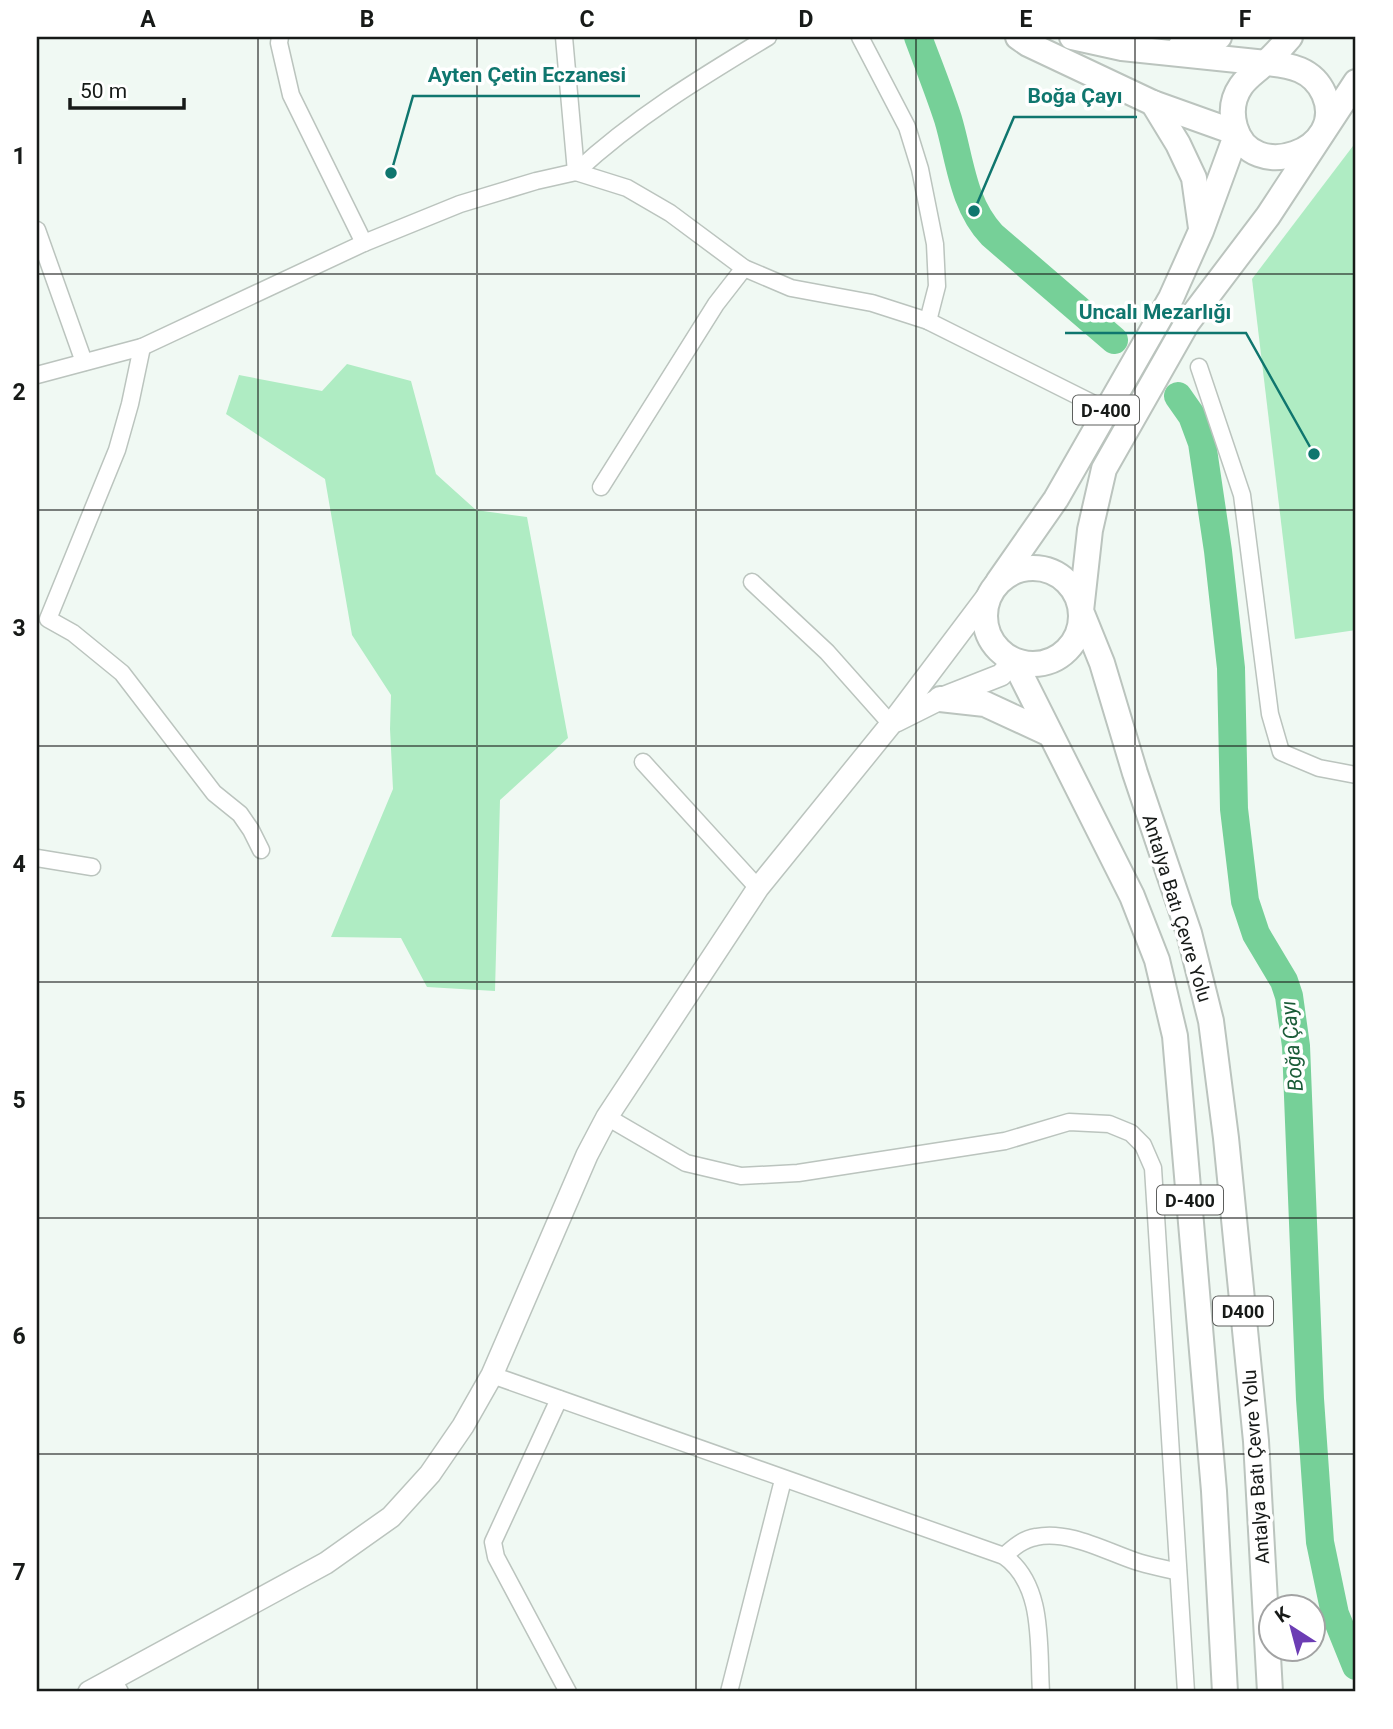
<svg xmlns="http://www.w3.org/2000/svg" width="1393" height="1729" font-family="Roboto,sans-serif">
	<rect width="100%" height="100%" fill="#f0f9f3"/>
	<g fill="#afecc3">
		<path d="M1356,142V630L1295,639L1252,279Z"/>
		<path d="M347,364L411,381L436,474L476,510L527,517L568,738L500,800L495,991L427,987L401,938L331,937L393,789L390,729L391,695L352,635L325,479L226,414L239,375L322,391Z"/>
	</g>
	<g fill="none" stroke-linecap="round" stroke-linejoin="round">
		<g stroke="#76d098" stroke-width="28">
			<path d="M918,37C928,64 939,91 948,119C960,159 962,203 992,235L1114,340"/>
			<path d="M1178,396L1192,416L1202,443L1218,551L1231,668L1234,809L1245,901L1256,934L1284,981L1289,996L1296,1046L1310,1399L1320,1542L1335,1614L1356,1666"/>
		</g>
		<defs>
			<g id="minor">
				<path d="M280,37L279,43L291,95L364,243"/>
				<path d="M564,37L576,172"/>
				<path d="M860,37L907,127L920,169L935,244L937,286L928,321"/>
				<path d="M576,172C634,118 700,78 768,37"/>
				<path d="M37,230L84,362"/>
				<path d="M142,347L130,404L117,450L48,619L73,633L122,673L214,793L240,814L251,830L261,850"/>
				<path d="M1199,367L1242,495L1270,714L1281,752L1319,768L1356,775"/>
				<path d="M37,375L142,347L364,243L460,204L536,181L576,172L627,188L670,213L744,268L791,288L872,303L928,321L1106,410"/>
				<path d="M601,487L716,304L744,268"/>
				<path d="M752,582L827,652L891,724"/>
				<path d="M643,762L758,888"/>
				<path d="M37,858L92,867"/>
				<path d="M607,1117L686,1163L741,1176L798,1173L1005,1141L1069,1122L1109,1124L1131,1133L1143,1145L1153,1168L1186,1692"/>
				<path d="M492,1375L1004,1556C1045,1585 1038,1647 1041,1692"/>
				<path d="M559,1399L493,1542L496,1557L568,1692"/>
				<path d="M1004,1556C1013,1548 1023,1539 1036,1537C1068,1530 1105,1551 1135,1561C1149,1566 1164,1568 1178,1572"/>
				<path d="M113,1679L120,1692"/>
				<path d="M729,1692L783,1480"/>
			</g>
			<g id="major">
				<path d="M896,721L940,699L1001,675L1014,661"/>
				<path d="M89,1692L326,1563L391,1517L430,1474L463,1426L492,1375L587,1155L607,1117L758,888L891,724L998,582"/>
			</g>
			<g id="highway">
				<path d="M1072,37L1122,48L1266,63C1290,65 1313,69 1324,94C1349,151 1251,185 1235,127C1231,113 1232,99 1241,86C1247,77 1257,71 1264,64C1274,56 1282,46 1290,37"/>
				<path d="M1180,47L1219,37"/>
				<path d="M1153,103L1178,144L1194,178L1201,228"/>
				<circle cx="1033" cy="616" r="48"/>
				<path d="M998,582L1056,499L1171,298L1201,231L1237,133L1153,103L1028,44L1018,37"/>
				<path d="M1014,661L1132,896L1157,960L1175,1036L1214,1491L1225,1692"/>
				<path d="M940,699L985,704L1050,734"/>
				<path d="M1270,1692L1256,1441L1226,1138L1211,1021L1189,933L1135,773L1102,663L1081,611L1090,530L1104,469L1187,323L1268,216L1356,82"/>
			</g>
		</defs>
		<use href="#minor" stroke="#bbc4be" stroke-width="19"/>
		<use href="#major" stroke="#bbc4be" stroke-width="24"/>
		<use href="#highway" stroke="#bbc4be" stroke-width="28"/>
		<use href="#minor" stroke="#fff" stroke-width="16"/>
		<use href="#major" stroke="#fff" stroke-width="21"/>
		<use href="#highway" stroke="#fff" stroke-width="24"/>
	</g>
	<path fill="none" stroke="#171a18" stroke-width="2" stroke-opacity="0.55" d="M258,37V1692M477,37V1692M696,37V1692M916,37V1692M1135,37V1692M37,274H1356M37,510H1356M37,746H1356M37,982H1356M37,1218H1356M37,1454H1356"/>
	<g text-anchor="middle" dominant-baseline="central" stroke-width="7" stroke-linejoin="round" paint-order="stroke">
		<g fill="#fff" stroke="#5d5f5d" stroke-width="2">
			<rect x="1073" y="395.5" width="66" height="29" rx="5"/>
			<rect x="1157" y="1185.5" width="66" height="29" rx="5"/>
			<rect x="1213" y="1296.5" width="60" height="29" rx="5"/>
		</g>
		<g font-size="18" font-weight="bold" fill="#171a18">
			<text x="1106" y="410">D-400</text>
			<text x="1190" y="1200">D-400</text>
			<text x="1243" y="1311">D400</text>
		</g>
		<g font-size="19" fill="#171a18" stroke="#fff">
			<text transform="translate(1177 908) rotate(73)">Antalya Batı Çevre Yolu</text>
			<text transform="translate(1256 1467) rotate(-94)">Antalya Batı Çevre Yolu</text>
		</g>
		<g font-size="21" font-style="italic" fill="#1a5c38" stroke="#fff">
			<text transform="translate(1292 1046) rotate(-95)">Boğa Çayı</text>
		</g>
	</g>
	<path fill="none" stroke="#0f766e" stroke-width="2.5" d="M391 173L413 96H640M974 211L1014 117H1137M1314 454L1246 333H1065"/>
	<g fill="#0f766e" stroke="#fff" stroke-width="2.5">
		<circle cx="391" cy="173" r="7"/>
		<circle cx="974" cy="211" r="7"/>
		<circle cx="1314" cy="454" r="7"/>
	</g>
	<g font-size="21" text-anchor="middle" font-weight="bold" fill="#0f766e" stroke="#fff" stroke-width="7" stroke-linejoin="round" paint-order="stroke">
		<text x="527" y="82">Ayten Çetin Eczanesi</text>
		<text x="1075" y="103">Boğa Çayı</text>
		<text x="1155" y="319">Uncalı Mezarlığı</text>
	</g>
	<rect width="1393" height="1729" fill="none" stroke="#ffffff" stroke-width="77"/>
	<g transform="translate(1292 1628) rotate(324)"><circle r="33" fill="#ffffff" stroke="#a2a3a3" stroke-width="2"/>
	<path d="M0-5L12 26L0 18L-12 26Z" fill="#6c3db4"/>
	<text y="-10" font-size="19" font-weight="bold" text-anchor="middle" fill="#171a18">K</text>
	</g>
	<path d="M70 98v10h114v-10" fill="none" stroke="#171a18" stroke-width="3.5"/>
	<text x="80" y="98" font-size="21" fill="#171a18" stroke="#ffffff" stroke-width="5" paint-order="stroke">50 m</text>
	<rect x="38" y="38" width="1316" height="1652" fill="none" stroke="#171a18" stroke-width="2.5"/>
	<g font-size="23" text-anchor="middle" font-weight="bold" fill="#171a18">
		<text x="148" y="27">A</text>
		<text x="367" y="27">B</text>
		<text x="587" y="27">C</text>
		<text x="806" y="27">D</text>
		<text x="1026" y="27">E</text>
		<text x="1245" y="27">F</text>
		<text x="19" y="164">1</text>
		<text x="19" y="400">2</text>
		<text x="19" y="636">3</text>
		<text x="19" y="872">4</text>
		<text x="19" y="1108">5</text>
		<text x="19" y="1344">6</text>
		<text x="19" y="1580">7</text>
	</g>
</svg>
